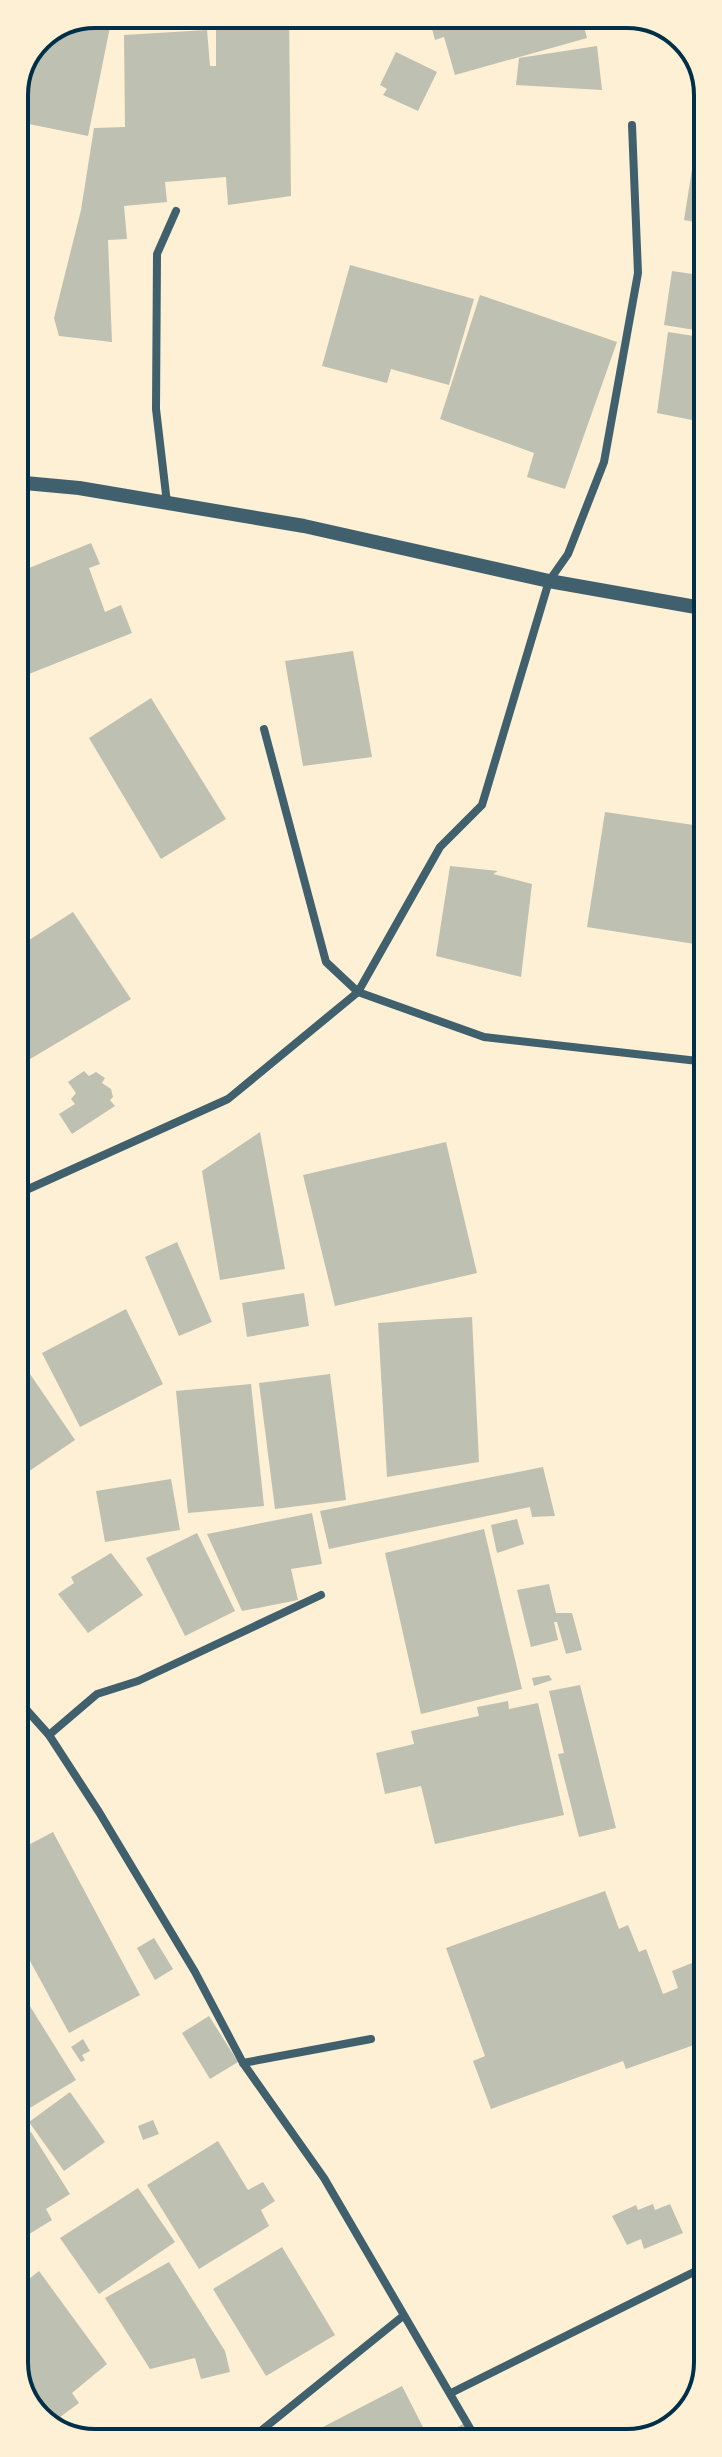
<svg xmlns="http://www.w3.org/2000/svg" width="722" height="2457" font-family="'Zilla Slab',serif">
	<rect width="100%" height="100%" fill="#fdf0d5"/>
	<g fill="#bec0b2">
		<path d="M216,14H289L291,196L228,205L226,177L165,182L167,202L124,206L127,239L108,240L112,342L59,336L54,318L81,210L94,128L125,127L124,35L207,30L210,66H216Z"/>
		<path d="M428,14L581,15L587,38L455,75L444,37L435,40Z"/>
		<path d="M617,15H637L647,19L618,25Z"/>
		<path d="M86,18L111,22L88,136L14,121V90L38,37Z"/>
		<path d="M597,46L602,90L516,85L519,58Z"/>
		<path d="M396,52L437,72L418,111L383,95L387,89L380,85Z"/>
		<path d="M702,106H706V224L684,220Z"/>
		<path d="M350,265L474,299L449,385L391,369L387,383L322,366Z"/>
		<path d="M672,271L706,276L707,332L664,325Z"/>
		<path d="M480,295L617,342L565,489L527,477L534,453L440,419Z"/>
		<path d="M668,332L707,338V423L657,413Z"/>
		<path d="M91,543L100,564L89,568L105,612L121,605L132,633L29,674L15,638L14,574Z"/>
		<path d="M353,651L372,757L303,766L285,661Z"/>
		<path d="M151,698L226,819L161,859L89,738Z"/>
		<path d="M605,812L707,827V946L587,927Z"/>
		<path d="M450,866L498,871L493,874L532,884L521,977L436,956Z"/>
		<path d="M73,912L131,999L20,1065L15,1057V949Z"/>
		<path d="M84,1071L89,1076L96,1072L105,1078L102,1083L111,1089L113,1097L110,1100L115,1106L72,1134L59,1114L75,1104L71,1099L76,1093L68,1082Z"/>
		<path d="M15,1107L28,1129L15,1137Z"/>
		<path d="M260,1132L285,1269L220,1280L202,1171Z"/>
		<path d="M446,1142L477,1273L335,1306L303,1175Z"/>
		<path d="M177,1242L212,1322L179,1336L145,1257Z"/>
		<path d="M304,1293L309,1326L247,1337L242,1303Z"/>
		<path d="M126,1309L163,1384L80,1427L42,1353Z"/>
		<path d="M472,1317L479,1462L387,1477L378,1323Z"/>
		<path d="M15,1352L75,1440L16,1480L15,1479Z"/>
		<path d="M330,1374L346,1500L275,1509L259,1383Z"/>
		<path d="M251,1384L264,1506L188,1513L176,1391Z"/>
		<path d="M543,1467L555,1516L532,1517L530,1507L329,1549L320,1511Z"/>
		<path d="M171,1479L180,1530L105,1542L96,1491Z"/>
		<path d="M312,1513L322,1564L291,1569L298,1600L242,1611L207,1534Z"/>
		<path d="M517,1519L524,1544L497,1553L491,1525Z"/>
		<path d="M484,1529L522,1689L421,1714L385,1553Z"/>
		<path d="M197,1533L235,1611L185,1636L146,1558Z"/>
		<path d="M111,1553L143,1595L88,1633L58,1594L74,1583L71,1577Z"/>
		<path d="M549,1584L556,1613H572L582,1650L566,1654L557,1622H554L558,1640L531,1647L517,1590Z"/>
		<path d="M549,1675L552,1680L534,1686L532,1678Z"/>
		<path d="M580,1685L616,1828L579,1837L558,1754L564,1753L549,1691Z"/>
		<path d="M508,1701L509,1709L538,1703L564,1815L435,1844L421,1786L385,1794L376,1753L414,1744L411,1731L479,1716L477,1707Z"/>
		<path d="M15,1786L27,1803L15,1811Z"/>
		<path d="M53,1832L140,1995L69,2033L15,1933V1852Z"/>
		<path d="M605,1891L619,1929L628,1925L639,1952L646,1949L663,1994L678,1988L672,1971L692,1963L708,2005V2040L626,2069L623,2061L491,2109L473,2061L485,2056L446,1948Z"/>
		<path d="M154,1938L173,1969L155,1980L137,1948Z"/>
		<path d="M15,1961L29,1988L15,1995Z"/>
		<path d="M28,2003L76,2080L15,2117V2011Z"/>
		<path d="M209,2016L238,2062L210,2079L182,2033Z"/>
		<path d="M83,2039L90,2051L82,2055L85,2060L81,2062L71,2047Z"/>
		<path d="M70,2092L105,2142L64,2171L29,2122Z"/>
		<path d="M153,2120L159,2134L143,2140L138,2126Z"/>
		<path d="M31,2132L70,2194L46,2209L52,2220L18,2241L16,2237L15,2142Z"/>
		<path d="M218,2141L248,2190L263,2182L275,2201L261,2210L269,2226L199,2269L147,2185Z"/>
		<path d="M138,2188L175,2242L99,2294L60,2238Z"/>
		<path d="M653,2204L655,2210L670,2204L683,2233L644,2249L641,2239L627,2245L612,2216L636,2205L638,2210Z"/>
		<path d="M282,2247L335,2335L266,2376L213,2289Z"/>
		<path d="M169,2262L225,2351L230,2372L201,2379L195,2358L150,2369L105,2298Z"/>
		<path d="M39,2271L107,2364L72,2393L79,2403L48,2426L41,2423L16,2379V2289Z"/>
		<path d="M402,2386L426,2433L409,2442H294Z"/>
		<path d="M465,2423L475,2442H430Z"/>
		<path d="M167,2427L170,2442H144V2438Z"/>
	</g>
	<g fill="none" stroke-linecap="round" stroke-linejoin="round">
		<g stroke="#3f606c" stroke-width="8">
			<path d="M167,503L156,409L157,254L176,211"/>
			<path d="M264,729L326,962L358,992L484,1037L707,1062"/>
			<path d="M15,1195L228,1099L358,992L440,847L482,805L549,581L568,554L604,462L638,273L632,125"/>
			<path d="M15,1697L49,1735L99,1812L195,1972L243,2063L324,2178L478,2442"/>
			<path d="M49,1735L97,1694L138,1681L321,1595"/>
			<path d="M243,2063L371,2039"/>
			<path d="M451,2393L708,2265"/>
			<path d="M247,2442L403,2316"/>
		</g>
		<path stroke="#3f606c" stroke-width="14" d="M14,482L79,488L304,526L549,581L707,609"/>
	</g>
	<path d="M0 0H722V2457H0ZM95 28H627A67 67 0 0 1 694 95V2362A67 67 0 0 1 627 2429H95A67 67 0 0 1 28 2362V95A67 67 0 0 1 95 28Z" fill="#fdf0d5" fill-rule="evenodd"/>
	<path fill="none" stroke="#003049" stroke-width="4" d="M95 28H627A67 67 0 0 1 694 95V2362A67 67 0 0 1 627 2429H95A67 67 0 0 1 28 2362V95A67 67 0 0 1 95 28Z"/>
</svg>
